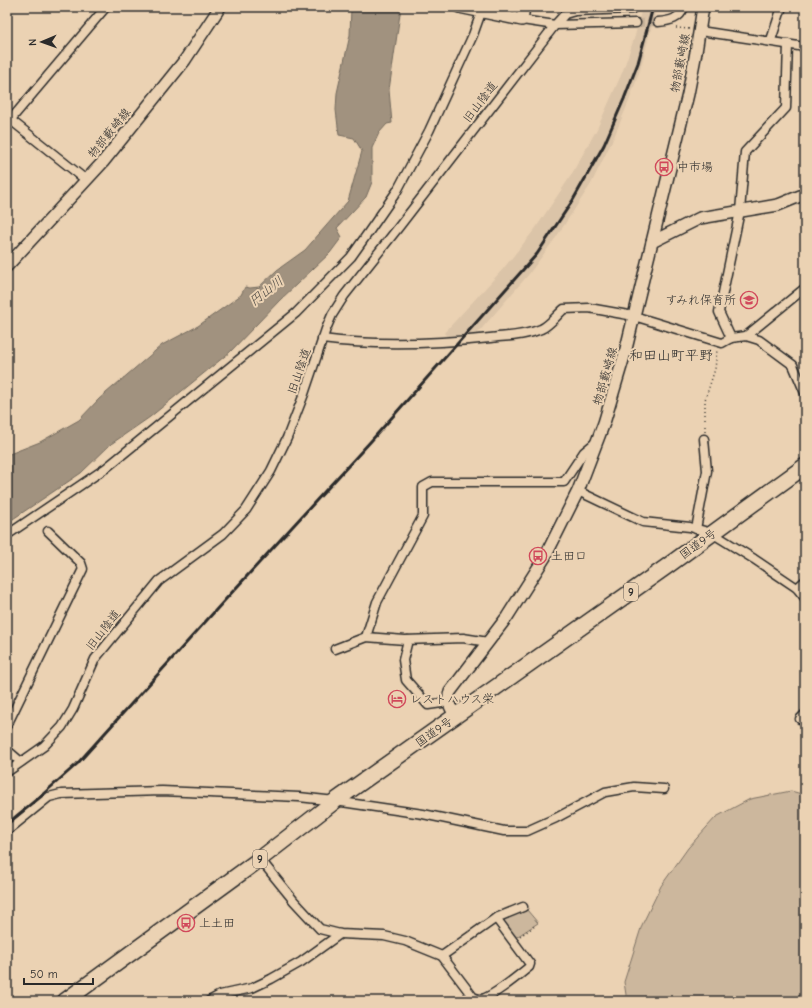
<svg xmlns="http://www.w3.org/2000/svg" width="812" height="1008" font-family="'Comic Neue','Klee One',sans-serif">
	<rect width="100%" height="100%" fill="#ebd2b3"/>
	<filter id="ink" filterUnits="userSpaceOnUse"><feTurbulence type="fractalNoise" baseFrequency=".025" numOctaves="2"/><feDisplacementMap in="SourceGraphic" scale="8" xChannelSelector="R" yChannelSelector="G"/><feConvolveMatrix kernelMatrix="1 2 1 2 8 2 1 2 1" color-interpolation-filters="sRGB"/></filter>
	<g filter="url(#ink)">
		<path fill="#dbc4a8" d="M642,7H657L640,70L629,101L614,137L591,184L557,236L529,274L477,334L447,337L444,333L503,269L535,229L570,177L597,129L622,73L635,36Z"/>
		<g fill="#ccb79d" stroke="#7c7164">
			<path d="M791,791L805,795V1001H627L624,982L642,925L661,886L688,848L716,817L750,799Z"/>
			<path d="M527,910L538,923L515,938L501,920Z"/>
		</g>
		<path fill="#a1927f" stroke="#72695d" d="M351,7H401L389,90L392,123L387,124L379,133L372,148V182L366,197L337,228L342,237L330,253L280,300L230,352L150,417L111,444L81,473L7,523V455L40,442L79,420L99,399L162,345L198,326L241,295L245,287L250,288L259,287L277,270L305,250L348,201L362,151L354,138L339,135L336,110L337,93L350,35Z"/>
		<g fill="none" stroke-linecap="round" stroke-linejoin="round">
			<path stroke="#c5b198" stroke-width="8" stroke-dasharray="8 4" stroke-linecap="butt" d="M636,23L658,22"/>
			<defs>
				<g id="street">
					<path d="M575,11L632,9"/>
					<path d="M522,20L555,25L636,23"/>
					<path d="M658,22C670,21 680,19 684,7"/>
					<path d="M700,31L805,47"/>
					<path d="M771,40L782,7"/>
					<path d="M7,117L86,180"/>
					<path d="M7,124L106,7"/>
					<path d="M746,336L805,288"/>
					<path d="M731,338L719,312L740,211L745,152L786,108L788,44"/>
					<path d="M322,339C378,346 434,344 490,338C507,336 525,336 541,329C549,326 557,315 564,309L589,308L634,316L722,343L731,338L746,336L759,340L793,365L805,393"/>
					<path d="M578,491L643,522L690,527L712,533L754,559L797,588L805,598"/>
					<path d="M696,529L707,471L704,439"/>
					<path d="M7,535L106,468L296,313L351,257L368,233L397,191L429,131L473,35L483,7"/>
					<path d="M797,588L805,581"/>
					<path d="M366,637L377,602L423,516V487L432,482H564L584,452L596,442"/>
					<path d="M408,640L403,660L406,680L428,705L449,702"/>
					<path d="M335,649L366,637L405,640L463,638L488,642"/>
					<path d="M800,719L805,714"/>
					<path d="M7,725L83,569L81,563L48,531"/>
					<path d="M7,750L21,762"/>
					<path d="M7,772L44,746L62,727L73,709L95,659L159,581L223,534L246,510L271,471L287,438L304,394L326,329L332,315L344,296L398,228L555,25L565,14L575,11L576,7"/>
					<path d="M7,831L49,797L61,794L162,791L299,797L335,801L423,814L504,831H527L556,818L605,792L634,787L664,789"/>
					<path d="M260,859L294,901L320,929L340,934L384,936L405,941L442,956L473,997C477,999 481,1000 485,998C497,993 518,976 529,967L530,964L496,918"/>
					<path d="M442,956L496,918L523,907"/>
					<path d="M209,1001L220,995L252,988L271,979L301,962L340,934"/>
				</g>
				<g id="secondary">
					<path d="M459,7L522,20L524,7"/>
					<path d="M652,242L700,218L778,205L805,194"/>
					<path d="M7,266L103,162L185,60L220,7"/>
					<path d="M455,716C451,708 446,701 450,692L507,617L545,557L578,491L604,423L625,353L688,94L696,52L703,7"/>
				</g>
				<path id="highway" d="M65,1001L260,859L335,801L666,567L805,466"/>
			</defs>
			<use href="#street" stroke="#2b2b2b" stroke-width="11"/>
			<use href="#secondary" stroke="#2b2b2b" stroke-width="14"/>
			<use href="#highway" stroke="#2b2b2b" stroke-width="18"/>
			<g stroke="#2b2b2b" stroke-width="1.5" stroke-dasharray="1 3" stroke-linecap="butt">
				<path d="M676,28L690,29"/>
				<path d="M705,431V400L715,369L717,350"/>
				<path d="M520,936L535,926"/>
			</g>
			<use href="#street" stroke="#ebd2b3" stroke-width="8"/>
			<use href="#secondary" stroke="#ebd2b3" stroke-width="11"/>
			<use href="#highway" stroke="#ebd2b3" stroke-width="15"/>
			<path stroke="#2b2b2b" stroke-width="3" d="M7,824L42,795L77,764L225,600L371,441L537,254L573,200L604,145L624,99L638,63L653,7"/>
		</g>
	</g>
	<defs>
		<symbol id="bus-ring" viewBox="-11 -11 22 22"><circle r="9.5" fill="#ebd2b3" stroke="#d1495b" stroke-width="1.5"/><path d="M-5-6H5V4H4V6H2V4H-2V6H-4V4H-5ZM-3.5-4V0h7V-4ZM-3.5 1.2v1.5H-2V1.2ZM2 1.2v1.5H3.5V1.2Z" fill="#d1495b"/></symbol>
		<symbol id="school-ring" viewBox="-11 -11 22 22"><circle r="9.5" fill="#ebd2b3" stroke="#d1495b" stroke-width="1.5"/><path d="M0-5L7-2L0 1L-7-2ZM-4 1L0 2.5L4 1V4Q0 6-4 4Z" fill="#d1495b"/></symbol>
		<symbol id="hotel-ring" viewBox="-11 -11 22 22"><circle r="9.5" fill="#ebd2b3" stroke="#d1495b" stroke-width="1.5"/><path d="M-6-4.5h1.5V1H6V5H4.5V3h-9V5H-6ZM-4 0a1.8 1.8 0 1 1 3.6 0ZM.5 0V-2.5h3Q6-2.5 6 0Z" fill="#d1495b"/></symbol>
	</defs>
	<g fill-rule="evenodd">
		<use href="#bus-ring" x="654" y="157" width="20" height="20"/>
		<use href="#school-ring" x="739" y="290" width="20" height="20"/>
		<use href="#bus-ring" x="528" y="546" width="20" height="20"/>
		<use href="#hotel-ring" x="387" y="689" width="20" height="20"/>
		<use href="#bus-ring" x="176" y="913" width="20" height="20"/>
	</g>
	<g text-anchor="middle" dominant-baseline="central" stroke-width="4" stroke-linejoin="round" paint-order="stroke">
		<g fill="#ebd2b3" stroke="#655d54" stroke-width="1">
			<rect x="624" y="583" width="14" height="18" rx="3"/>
			<rect x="253" y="850" width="14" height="18" rx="3"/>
		</g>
		<g font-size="11" font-weight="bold" fill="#2b2b2b">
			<text x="631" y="592">9</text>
			<text x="260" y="859">9</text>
		</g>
		<g font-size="12" fill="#2b2b2b" stroke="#ebd2b3">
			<text transform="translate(680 63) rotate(-79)">物部藪崎線</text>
			<text transform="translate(480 102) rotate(-53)">旧山陰道</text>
			<text transform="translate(109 133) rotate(-51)">物部藪崎線</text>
			<text transform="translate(299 371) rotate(-71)">旧山陰道</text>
			<text transform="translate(605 376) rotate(-74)">物部藪崎線</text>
			<text transform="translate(698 544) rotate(-36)">国道9号</text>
			<text transform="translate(103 630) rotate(-52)">旧山陰道</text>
			<text transform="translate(434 732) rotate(-35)">国道9号</text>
		</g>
		<g font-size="12" fill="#2b2b2b" stroke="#ebd2b3" text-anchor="start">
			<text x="677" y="167">中市場</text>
			<text x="736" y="300" text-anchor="end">すみれ保育所</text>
			<text x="551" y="556">土田口</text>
			<text x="410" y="699">レストハウス栄</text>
			<text x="199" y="923">上土田</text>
		</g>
		<g font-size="13" font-style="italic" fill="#484540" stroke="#ebd2b3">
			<text transform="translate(266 291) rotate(-38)">円山川</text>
		</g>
		<g font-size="14" fill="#2b2b2b" stroke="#ebd2b3">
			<text x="671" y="355">和田山町平野</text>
		</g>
	</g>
	<rect width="812" height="1008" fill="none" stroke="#ebd2b3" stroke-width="24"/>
	<rect x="12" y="12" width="788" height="984" fill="none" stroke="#2b2b2b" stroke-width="1.5" filter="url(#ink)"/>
	<g transform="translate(42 42) rotate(268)" stroke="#ebd2b3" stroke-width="3" paint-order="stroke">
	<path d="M0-3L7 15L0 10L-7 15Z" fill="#2b2b2b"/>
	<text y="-6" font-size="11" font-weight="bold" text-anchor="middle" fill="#2b2b2b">N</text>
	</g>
	<path d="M24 978v6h69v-6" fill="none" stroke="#2b2b2b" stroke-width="2"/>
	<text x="30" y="978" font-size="12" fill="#2b2b2b" stroke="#ebd2b3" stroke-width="3" paint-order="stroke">50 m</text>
</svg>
